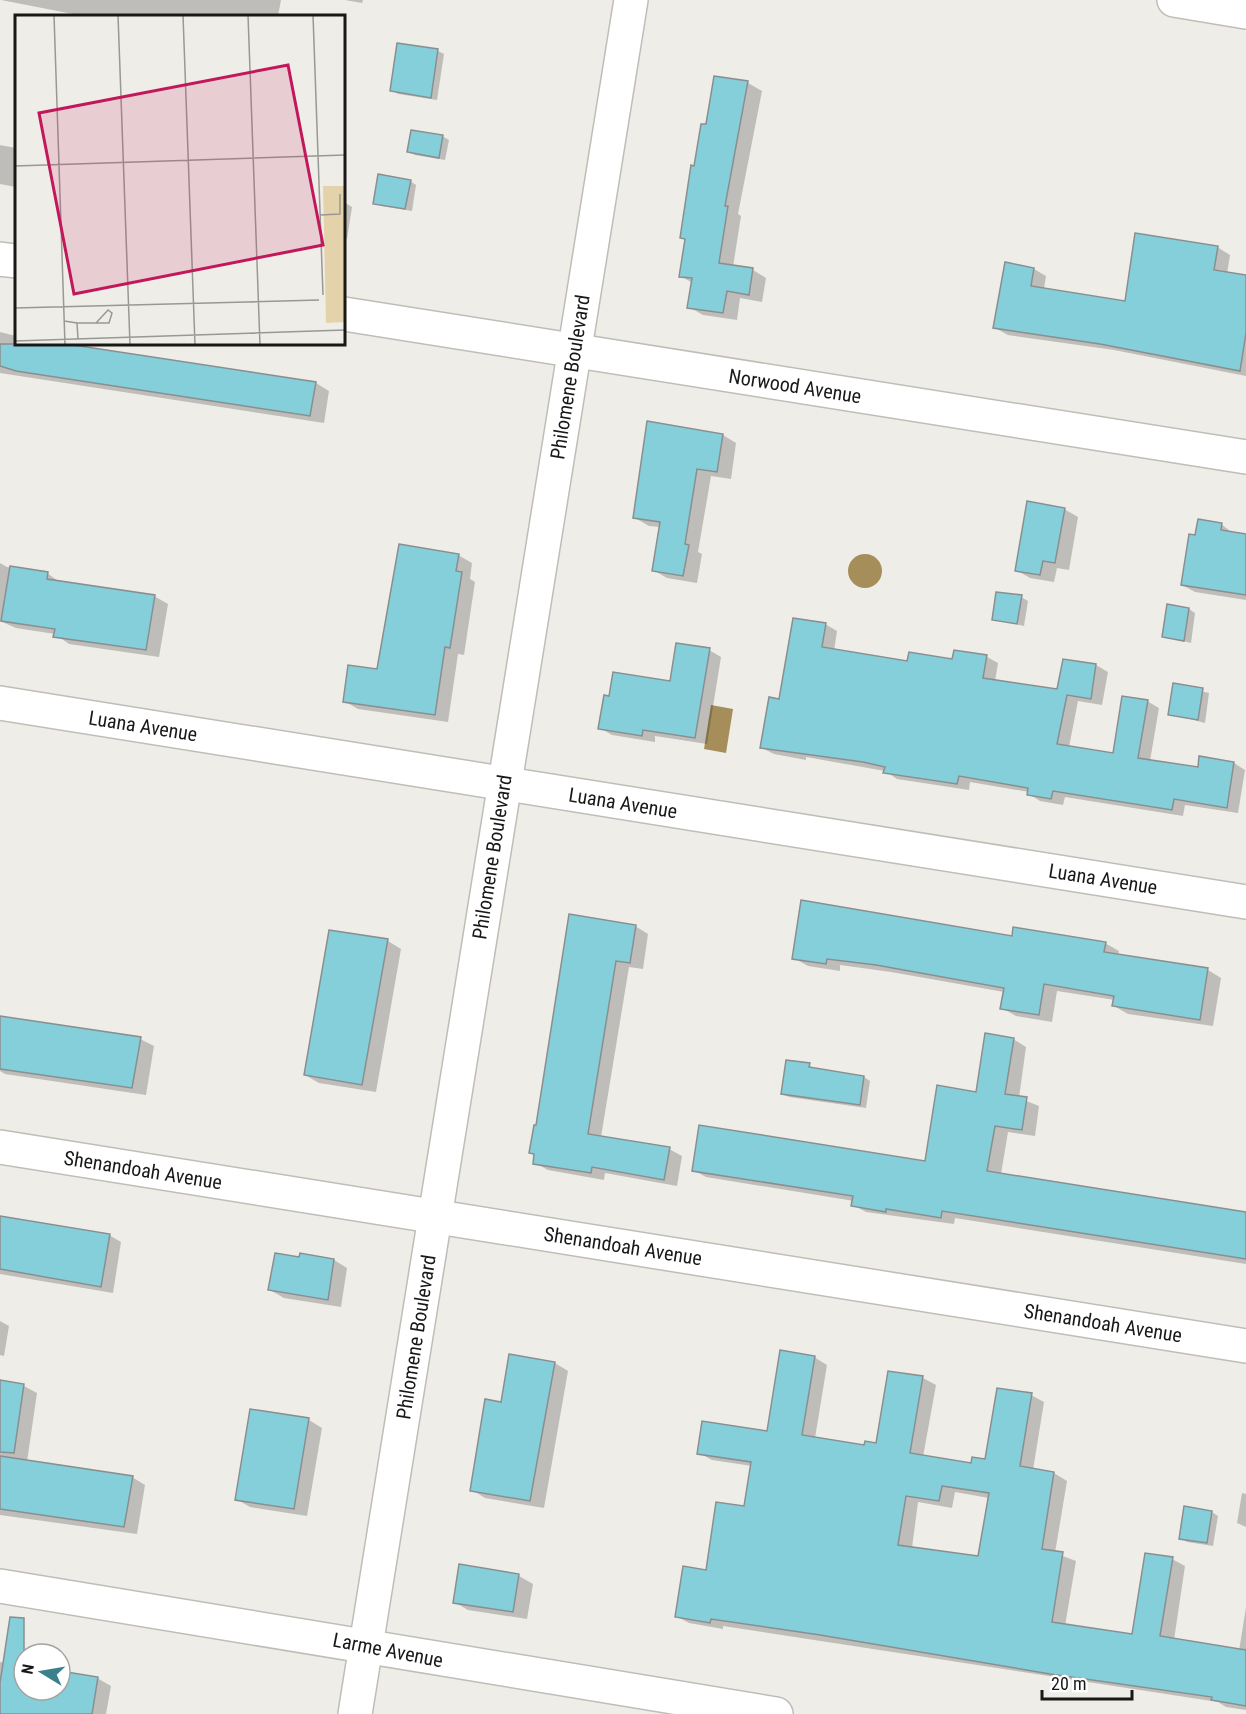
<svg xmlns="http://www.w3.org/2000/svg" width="1246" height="1714" font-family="'Roboto Condensed',sans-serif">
	<rect width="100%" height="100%" fill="#efede8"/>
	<g fill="#a68e5a">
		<circle cx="865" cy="571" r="17"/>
		<path d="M711,705L733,709L726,753L704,749Z"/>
	</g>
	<g fill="#0003" fill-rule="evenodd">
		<path d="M1,0H281L278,16H83Z"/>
		<path d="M345,0H363L362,3Z"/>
		<path d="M398,44L438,51L444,54L437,100L398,94L391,90Z"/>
		<path d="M715,78L748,83L762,91L738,214L741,216L733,267L753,270L766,278L762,302L740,298L737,320L703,315L689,307L693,283L680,276L686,240L681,237Z"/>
		<path d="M442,136L449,140L445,160L415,155L409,152Z"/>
		<path d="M0,145L16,148V187L0,184Z"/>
		<path d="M410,181L416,185L412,211L381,206L375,203Z"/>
		<path d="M344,202L352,207L347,239L344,238Z"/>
		<path d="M1217,247L1230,255L1227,274L1246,277V376L1114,350L1008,335L995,328L1034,269L1046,276L1044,289L1127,303Z"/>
		<path d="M0,332L16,336V344H59L316,383L329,391L324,423L0,373Z"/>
		<path d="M723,435L736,443L731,479L711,476L698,552L702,554L697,583L667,578L653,570L660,527L649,526L635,518Z"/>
		<path d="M1064,509L1078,517L1069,570L1057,568L1054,582L1030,578L1016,570Z"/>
		<path d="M1221,524L1234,534L1246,536V600L1195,592L1182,585L1197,536Z"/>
		<path d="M458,555L472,563L470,579L475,582L464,655L458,654L448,722L358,709L344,701L379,670Z"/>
		<path d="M0,563L7,567L47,573L61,583L154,596L168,604L159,657L69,644L55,634L16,628L0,621Z"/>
		<path d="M1021,597L1028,601L1024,626L994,619Z"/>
		<path d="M1189,609L1195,613L1191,643L1164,636Z"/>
		<path d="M825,624L837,631L834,651L909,663L987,657L998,663L995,681L1058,691L1064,660L1096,665L1108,672L1102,705L1078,701L1069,747L1114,755L1147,701L1159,708L1150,761L1199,769L1234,763L1245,770L1238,813L1185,805L1183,816L1065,797L1063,805L1040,801L1029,794V792L970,782L969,790L897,779L885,771L806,757V760L774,754L762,748L780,701Z"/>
		<path d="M709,650L721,657L707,744L655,736V742L612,735L600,728L610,697L671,683Z"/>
		<path d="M1174,685L1209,693L1205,723L1170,714Z"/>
		<path d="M571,916L635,926L648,934L643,969L629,967L601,1137L669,1149L682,1156L677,1186L605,1173L604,1180L548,1170L535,1163L536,1156L531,1153L537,1127Z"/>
		<path d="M1013,938L1105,943L1119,951L1118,956L1208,970L1221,978L1213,1026L1128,1014L1114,1006L1115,1000L1057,991L1052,1022L1016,1016L1002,1008L1004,992L891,972L840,965V971L808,966L794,958Z"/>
		<path d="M388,941L401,949L376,1092L319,1083L305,1075Z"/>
		<path d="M0,1017L140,1039L154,1046L146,1095L5,1074L0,1071Z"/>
		<path d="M1013,1039L1026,1047L1019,1098L1039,1106L1035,1136L1008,1132L1001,1174L1246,1214V1264L955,1218L954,1224L866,1212L853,1205L854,1201L706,1177L693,1170L926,1163Z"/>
		<path d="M809,1065L815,1070L864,1077L870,1081L866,1108L789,1097L783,1094Z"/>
		<path d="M0,1218L109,1235L121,1242L113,1293L0,1274Z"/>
		<path d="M300,1258L334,1260L347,1268L341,1307L284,1298L270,1290Z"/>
		<path d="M0,1321L9,1326L4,1356L0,1355Z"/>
		<path d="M814,1357L827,1365L815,1438L865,1447L878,1444L923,1378L936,1385L923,1457L972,1464L986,1461L1031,1395L1044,1402L1033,1470L1054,1473L1067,1481L1055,1553L1076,1561L1065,1626L1133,1636L1172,1559L1185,1566L1174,1640L1239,1651L1246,1607V1710L1226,1707L1218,1702L723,1626V1629L689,1623L676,1616L746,1508L752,1466L712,1460L699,1453L768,1433ZM955,1492L989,1498L979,1558L912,1548L918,1502L952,1508Z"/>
		<path d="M555,1363L568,1371L544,1508L485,1498L472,1490Z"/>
		<path d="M0,1382L24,1386L37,1393L27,1462L132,1477L145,1485L137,1534L0,1515Z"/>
		<path d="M309,1420L322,1428L307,1516L250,1507L236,1499Z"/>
		<path d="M1242,1493L1246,1494V1527L1237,1523Z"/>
		<path d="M1185,1508L1212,1512L1218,1516L1213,1546L1187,1542L1181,1538Z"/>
		<path d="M460,1566L519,1576L533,1584L527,1619L468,1610L454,1602Z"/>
		<path d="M0,1662L24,1666V1690H60V1672L97,1678L111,1686L106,1714H0Z"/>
	</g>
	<g fill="#84cfda" stroke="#898f90" stroke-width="1.5" fill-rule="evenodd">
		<path d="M397,43L438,49L431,98L390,91Z"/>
		<path d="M714,76L748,81L725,206H728L719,263L753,268L749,295L727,291L723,313L687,308L692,278L679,277L685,239L680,238L691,165L694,166L701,124H706Z"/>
		<path d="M411,130L443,135L439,158L407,152Z"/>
		<path d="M378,174L411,180L405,209L373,204Z"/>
		<path d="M1135,233L1218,246L1214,270L1246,275V333L1240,371L1100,344L993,328L1005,262L1034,268L1031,286L1125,301Z"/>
		<path d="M0,344H67L316,382L310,416L16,371L0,366Z"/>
		<path d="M647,421L723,434L717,472L697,469L685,544L689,545L683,576L652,571L660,522L633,518Z"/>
		<path d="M1027,501L1065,508L1055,563L1043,561L1040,575L1015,571Z"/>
		<path d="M1198,519L1222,523L1221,530L1246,534V595L1181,585L1189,534L1195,535Z"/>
		<path d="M399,544L459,554L456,571L462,572L450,648L445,647L435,715L343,702L348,665L377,669Z"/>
		<path d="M10,566L48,572L47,579L155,595L146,650L53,637L55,629L1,621Z"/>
		<path d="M996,592L1022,595L1017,624L992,620Z"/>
		<path d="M1167,604L1189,608L1184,641L1162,637Z"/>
		<path d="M793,618L826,623L822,647L907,661L909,652L952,659L954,650L987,655L983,678L1057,689L1063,659L1096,664L1091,699L1067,695L1057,744L1113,753L1122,696L1148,700L1138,758L1198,767L1199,756L1234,762L1227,808L1174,799L1172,810L1053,791L1051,799L1027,795L1028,788L959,776L957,784L883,773L885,767L863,762L760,748L769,697L779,699Z"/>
		<path d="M676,643L710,648L695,738L643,730L642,736L598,729L604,695L609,696L613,672L670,681Z"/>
		<path d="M1173,683L1203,688L1198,720L1168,715Z"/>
		<path d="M801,900L1012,936L1013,927L1106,942L1104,952L1208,968L1200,1020L1112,1006L1114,996L1044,984L1039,1015L1000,1009L1004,988L876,965L827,959L826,964L792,959Z"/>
		<path d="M569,914L636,925L630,963L616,961L588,1134L670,1147L664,1180L592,1167L591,1173L533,1164L534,1154L529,1153L534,1125H536Z"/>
		<path d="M329,930L388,939L362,1085L304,1075Z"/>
		<path d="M0,1016L141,1037L132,1088L0,1069Z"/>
		<path d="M985,1033L1014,1038L1005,1094L1027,1097L1022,1130L995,1126L987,1171L1246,1212V1259L942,1211L941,1218L886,1209V1212L851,1206L853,1196L692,1171L699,1125L925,1161L937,1085L976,1092Z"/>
		<path d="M786,1060L810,1063L809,1067L864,1076L860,1105L781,1094Z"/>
		<path d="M0,1216L110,1234L101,1287L0,1269Z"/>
		<path d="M275,1253L299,1257L300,1253L334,1259L328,1300L268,1290Z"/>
		<path d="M780,1350L815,1356L802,1435L864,1445L865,1441L876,1443L888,1371L923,1376L910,1453L971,1463L972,1457L985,1459L997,1388L1032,1393L1020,1466L1054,1472L1042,1549L1063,1552L1052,1622L1132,1634L1145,1553L1173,1557L1160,1636L1246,1650V1706L1211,1700L1212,1697L1050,1674L820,1635L711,1619L710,1623L675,1617L683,1566L706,1570L716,1502L744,1506L751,1462L697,1454L702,1421L767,1431ZM942,1486L989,1493L978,1556L898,1545L906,1496L939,1501Z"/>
		<path d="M509,1354L555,1362L530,1501L470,1491L485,1399L501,1402Z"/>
		<path d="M0,1380L24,1384L14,1453L0,1452Z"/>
		<path d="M250,1409L309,1418L294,1509L235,1500Z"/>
		<path d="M0,1456L133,1476L124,1527L0,1509Z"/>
		<path d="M1184,1506L1212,1511L1207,1543L1179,1539Z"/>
		<path d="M459,1564L519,1574L513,1612L453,1603Z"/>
		<path d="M10,1617L24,1618V1690H60V1671L98,1677L92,1714H0V1683Z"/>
	</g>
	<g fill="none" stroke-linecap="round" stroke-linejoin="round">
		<defs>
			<g id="minor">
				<path d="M1174,0L1246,12"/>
				<path d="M0,259L16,261"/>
				<path d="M344,314L1246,457"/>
				<path d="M0,703L1246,902"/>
				<path d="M0,1147L1246,1346"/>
				<path d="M0,1586L776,1714"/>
				<path d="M355,1714L631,0"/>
			</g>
		</defs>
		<use href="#minor" stroke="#c0bdb9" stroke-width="36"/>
		<use href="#minor" stroke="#fff" stroke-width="33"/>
	</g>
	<g text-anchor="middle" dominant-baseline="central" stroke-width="6" stroke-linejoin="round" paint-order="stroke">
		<g font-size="20" fill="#191817" stroke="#fff">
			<text transform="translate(570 377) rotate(-81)">Philomene Boulevard</text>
			<text transform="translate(795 386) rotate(9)">Norwood Avenue</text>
			<text transform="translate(143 726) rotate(9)">Luana Avenue</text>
			<text transform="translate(623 803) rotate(9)">Luana Avenue</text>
			<text transform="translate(492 857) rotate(-81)">Philomene Boulevard</text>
			<text transform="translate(1103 879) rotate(9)">Luana Avenue</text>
			<text transform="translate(143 1170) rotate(9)">Shenandoah Avenue</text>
			<text transform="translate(623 1246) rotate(9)">Shenandoah Avenue</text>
			<text transform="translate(1103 1323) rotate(9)">Shenandoah Avenue</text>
			<text transform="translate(416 1337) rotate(-81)">Philomene Boulevard</text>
			<text transform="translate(388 1650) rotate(11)">Larme Avenue</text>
		</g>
	</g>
	<g transform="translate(15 15)">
		<rect width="330" height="330" fill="#efede8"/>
		<path d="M308,171H330V307L311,308Z" fill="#e4d2ab"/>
		<path fill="none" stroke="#999894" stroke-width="1.5" d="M39,0L50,330M103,0L115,330M168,0L180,330M233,0L245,330M298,0L308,280M0,151L330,140M305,200L325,199V179M0,293L304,285M49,306L62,308L63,324M62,308H94L97,298L93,295L81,308M0,326L330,315"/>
		<path fill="#c2185b" fill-opacity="0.15" stroke="#c2185b" stroke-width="3" d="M273,50L308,230L59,279L24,98Z"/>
		<rect width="330" height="330" fill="none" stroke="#191817" stroke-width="3"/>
	</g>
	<g transform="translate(42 1672) rotate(281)"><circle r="28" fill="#ffffff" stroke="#a3a3a2" stroke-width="1.5"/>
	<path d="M0-4.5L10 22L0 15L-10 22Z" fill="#3b818c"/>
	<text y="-9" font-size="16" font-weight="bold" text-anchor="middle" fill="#191817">N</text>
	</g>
	<path d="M1042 1690v9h90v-9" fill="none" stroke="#191817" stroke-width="3"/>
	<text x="1051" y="1690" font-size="18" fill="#191817" stroke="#ffffff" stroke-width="4.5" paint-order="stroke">20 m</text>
</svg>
